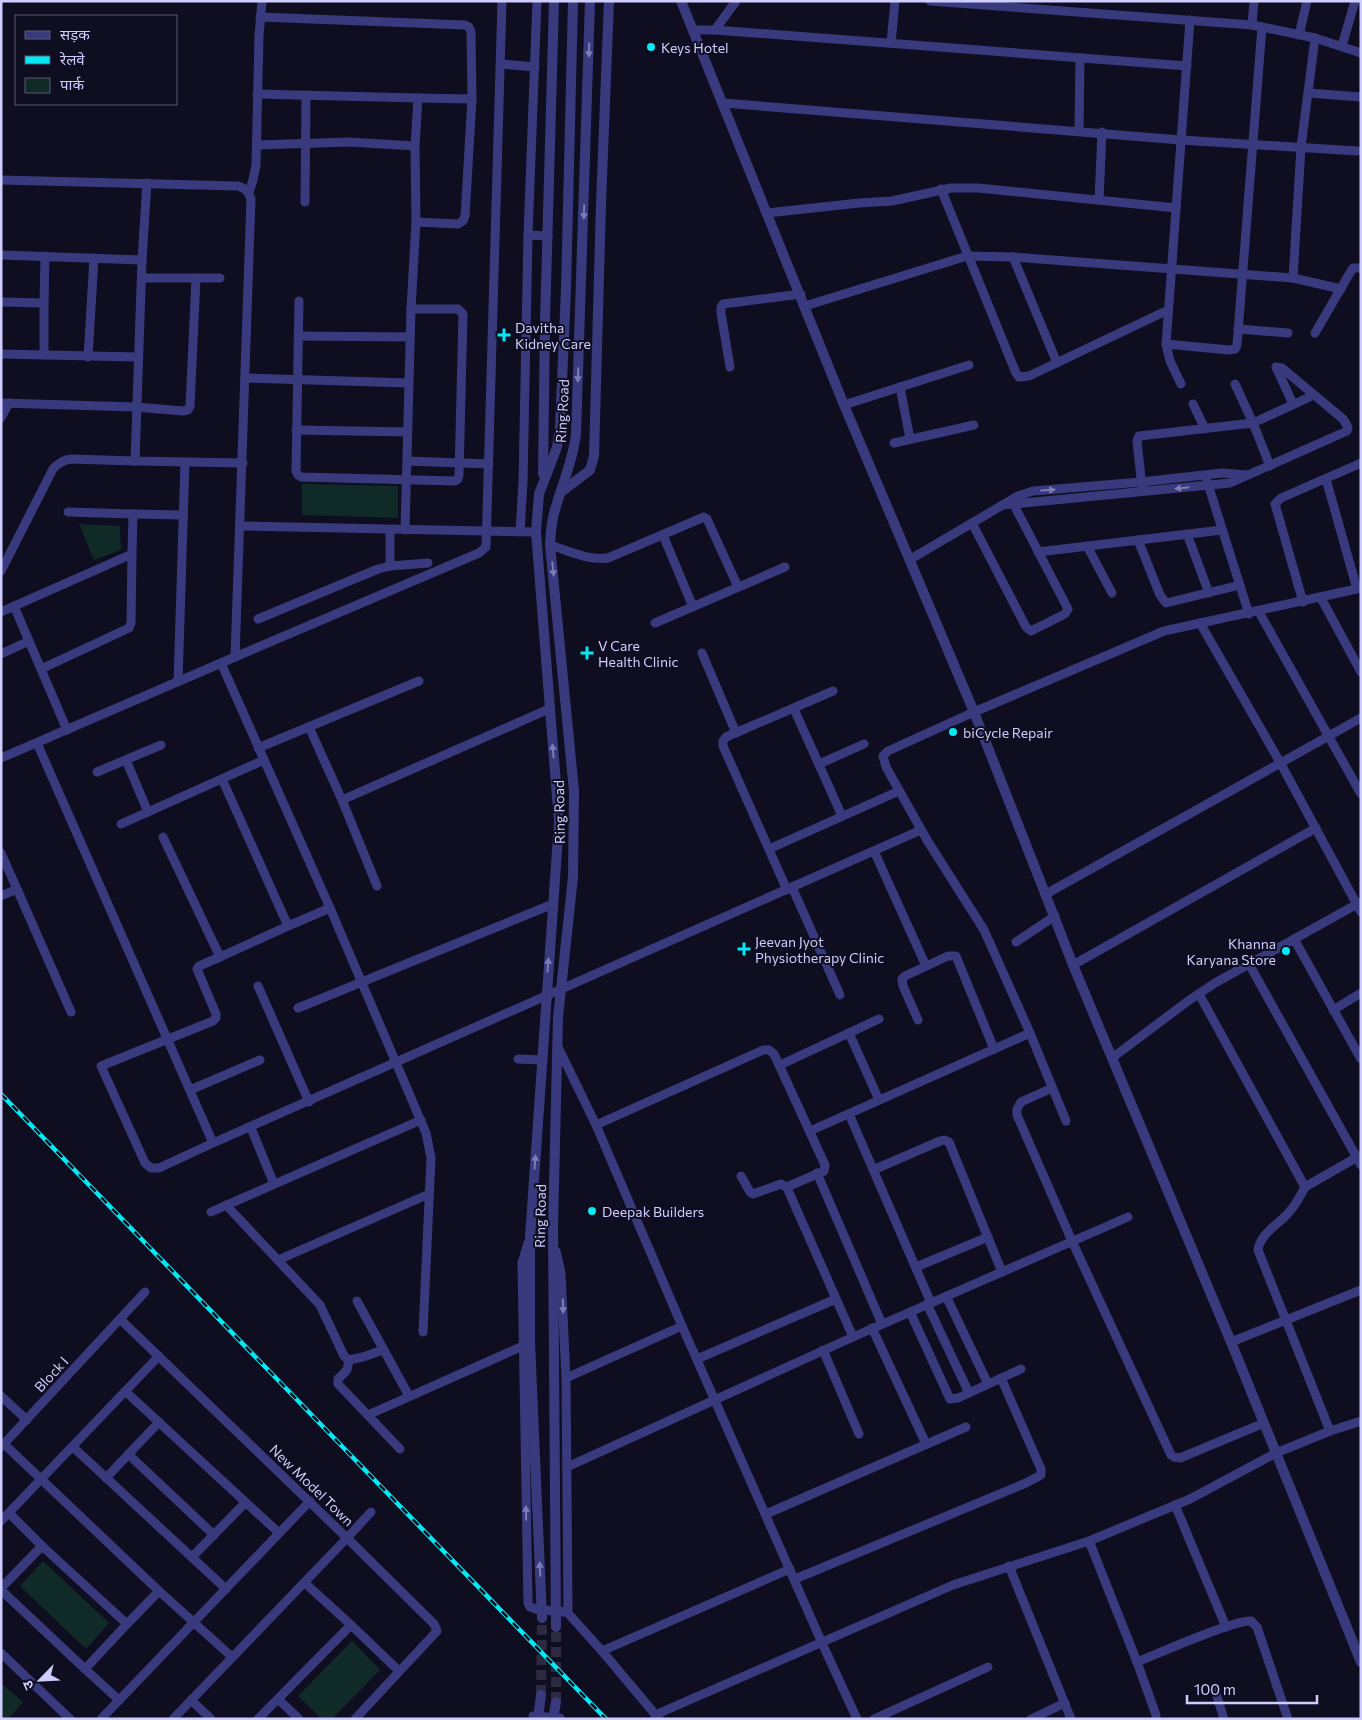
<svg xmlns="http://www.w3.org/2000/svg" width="1362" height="1720" font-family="Commissioner,'Noto Sans Devanagari',sans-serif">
	<rect width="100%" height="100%" fill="#0f0d20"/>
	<g fill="#102a27">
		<path d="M302,484L398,486V518L302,515Z"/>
		<path d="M79,524L120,526L121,550L94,560Z"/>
		<path d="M43,1561L109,1623L86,1649L20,1586Z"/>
		<path d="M352,1641L380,1670L332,1719H322L298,1696Z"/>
		<path d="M1,1683L23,1702L8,1719H1Z"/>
	</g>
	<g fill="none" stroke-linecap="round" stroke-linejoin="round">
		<g stroke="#2c2a41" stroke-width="10" stroke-dasharray="10 5" stroke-linecap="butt">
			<path d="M541,1695L542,1618"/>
			<path d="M556,1702V1627"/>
		</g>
		<g stroke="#393a7e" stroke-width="9">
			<path d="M260,17L465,25L469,27L471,32L472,99L465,216L463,221L458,224L416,222"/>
			<path d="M1190,20L1166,344L1229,350L1235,349L1237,345L1262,27"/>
			<path d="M1252,25L1254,1"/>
			<path d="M693,30H715L1187,66"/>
			<path d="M715,30L736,1"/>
			<path d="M1299,35L1307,1"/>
			<path d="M1315,38L1361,53"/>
			<path d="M891,43L895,1"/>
			<path d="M1342,46L1355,1"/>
			<path d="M501,64L535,67"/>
			<path d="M1308,93L1361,97"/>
			<path d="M257,94L418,98L415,146L416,222L411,309L405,530"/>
			<path d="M418,98L472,99"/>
			<path d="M723,103L1181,140L1357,151"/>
			<path d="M1079,130L1080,58"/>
			<path d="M257,145L349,142L415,146"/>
			<path d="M1,180L238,186C246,189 248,191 251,199L235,657L1,758"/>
			<path d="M147,183L142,260L135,461L243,463"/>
			<path d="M941,189L1016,373L1019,377L1029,376L1168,310"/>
			<path d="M249,192L253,180L256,165L259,36L262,1"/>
			<path d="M1099,200L1102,132"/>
			<path d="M305,202L306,96"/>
			<path d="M767,213L859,203L892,201L951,188H978L1176,208"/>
			<path d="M528,235L548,236"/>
			<path d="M1,255L142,260"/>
			<path d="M1013,257L1057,363"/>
			<path d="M142,278H220"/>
			<path d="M1293,278L1341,289"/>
			<path d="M299,301L296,471L298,475L301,477L455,481L458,479L459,475L463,314L458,309H411"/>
			<path d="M1,302L44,303L45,256"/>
			<path d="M805,306L967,256L1013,257L1293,278L1301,147L1315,38L1252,25L930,1"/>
			<path d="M1238,329L1288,333"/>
			<path d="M1315,333L1351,271L1353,268H1361"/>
			<path d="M298,336L410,337"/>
			<path d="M1166,344L1170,361L1181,384"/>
			<path d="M1,354L138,357"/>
			<path d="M44,355V303"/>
			<path d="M88,357L94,258"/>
			<path d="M730,367L721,313V307L723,304L801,294"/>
			<path d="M246,378L409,383"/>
			<path d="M1235,384L1253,423L1270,466"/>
			<path d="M900,387L910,439"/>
			<path d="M1,403L136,407L183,411L188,410L190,406L196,278"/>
			<path d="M1193,404L1205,429"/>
			<path d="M844,405L969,365"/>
			<path d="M1,418L9,403"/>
			<path d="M296,430L408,432"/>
			<path d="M894,443L974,425"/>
			<path d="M407,461L489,464"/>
			<path d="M1326,479L1357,589"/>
			<path d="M1207,481L1249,614"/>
			<path d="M1142,487L1137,441L1139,436L1253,423L1314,395"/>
			<path d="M1002,505L1230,483L1347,431L1348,427L1343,419L1282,368L1276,367L1293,404"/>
			<path d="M68,512L133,514L132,554"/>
			<path d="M133,514L183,515"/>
			<path d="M972,523L1026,627L1031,631L1065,614L1068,609L1014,505"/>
			<path d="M240,526L536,532"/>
			<path d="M520,532L523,482L528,235L537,1"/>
			<path d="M1187,534L1209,593"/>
			<path d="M663,535L693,607"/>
			<path d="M1138,540L1160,595L1166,603L1240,585"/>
			<path d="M550,545C569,551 588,561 608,558L704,517L707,519L738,587"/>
			<path d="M1087,546L1112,593"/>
			<path d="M1038,552L1222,530"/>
			<path d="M909,560L1018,496L1033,491L1141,482L1222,473L1247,475"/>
			<path d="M390,566V530"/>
			<path d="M1,571L53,469C58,463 63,460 71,459L135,461"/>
			<path d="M1321,598L1361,672"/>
			<path d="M1303,602L1275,504L1281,498L1361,463"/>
			<path d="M14,606L67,730"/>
			<path d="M1,612L132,554L131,623L129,628L41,669"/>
			<path d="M1259,612L1361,794"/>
			<path d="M258,619L378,569L390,566L428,563"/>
			<path d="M655,623L785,567"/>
			<path d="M1200,623L1281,764L1361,912"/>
			<path d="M702,653L736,733"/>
			<path d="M1,654L29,641"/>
			<path d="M235,657L479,553L486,547L502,1"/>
			<path d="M221,663L330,908L426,1133L431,1158L423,1332"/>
			<path d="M178,681L185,462"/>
			<path d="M794,709L842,816"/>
			<path d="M309,727L342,800L377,886"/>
			<path d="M37,743L213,1143L921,830"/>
			<path d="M258,748L419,681"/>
			<path d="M126,760L148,812"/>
			<path d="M819,764L864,744"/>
			<path d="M97,772L161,745"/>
			<path d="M222,779L288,926L330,908"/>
			<path d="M342,800L549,709"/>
			<path d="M121,824L264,760"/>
			<path d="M163,837L220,957L288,926"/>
			<path d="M769,849L899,791"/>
			<path d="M874,851L926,966"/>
			<path d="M1,853L17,889L1,896"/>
			<path d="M792,887L840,995"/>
			<path d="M17,889L71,1012"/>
			<path d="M787,890L723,746V741L726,737L833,691"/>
			<path d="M1046,894L1361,718"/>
			<path d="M1294,939L1361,1059"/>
			<path d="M1016,942L1055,916"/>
			<path d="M1249,964L1361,1165"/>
			<path d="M1073,965L1316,828"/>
			<path d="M258,986L309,1102"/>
			<path d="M1199,994L1305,1187C1301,1195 1296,1204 1290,1211C1280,1224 1260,1233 1258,1250L1330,1431"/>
			<path d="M298,1008L553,904"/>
			<path d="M1333,1010L1361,993"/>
			<path d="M918,1020L903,986L902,979L905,976L948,956H956L994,1049"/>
			<path d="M849,1033L879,1100"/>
			<path d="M1030,1033L1066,1121"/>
			<path d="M558,1047L596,1125L682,1326L822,1643L857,1719"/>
			<path d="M1112,1058L1188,1001L1215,983L1361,902"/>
			<path d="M518,1059L541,1060"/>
			<path d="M780,1065L879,1019"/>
			<path d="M1052,1088L1021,1102L1017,1109V1115L1072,1241L1171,1455L1174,1457L1180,1458L1264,1423"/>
			<path d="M190,1090L260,1060"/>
			<path d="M849,1114L931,1303"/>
			<path d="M251,1128L274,1184"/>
			<path d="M810,1131L1030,1033L984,930L927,840L886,767L883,756L888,751L974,712L1164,631L1361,588"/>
			<path d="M213,1143L159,1168H151L145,1163L101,1066L213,1021L216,1018V1014L197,969L199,966L220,957"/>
			<path d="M873,1170L940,1141L944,1140L949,1142L1002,1272"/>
			<path d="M817,1173L882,1324"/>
			<path d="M741,1176L750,1192L753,1194L781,1184L788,1188"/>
			<path d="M1305,1187L1361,1155"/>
			<path d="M226,1205L320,1305L344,1356L349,1360L363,1357L383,1350"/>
			<path d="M211,1212L421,1120"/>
			<path d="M528,1243L522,1263L528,1603L530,1607L536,1609"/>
			<path d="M556,1251L561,1273L566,1378L568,1609L563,1612"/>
			<path d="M278,1260L429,1194"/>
			<path d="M916,1267L988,1237"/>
			<path d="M946,1296L988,1384"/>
			<path d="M357,1301L409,1396"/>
			<path d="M927,1304L969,1393"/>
			<path d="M910,1312L950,1399L958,1398L1021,1369"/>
			<path d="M121,1320L347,1538L173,1719"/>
			<path d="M872,1328L926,1444"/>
			<path d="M853,1337L1128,1217"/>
			<path d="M1231,1342L1361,1290"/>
			<path d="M823,1350L859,1434"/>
			<path d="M697,1359L836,1299"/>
			<path d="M349,1360L347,1370L338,1379V1384L400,1449"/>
			<path d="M566,1378L682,1326"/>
			<path d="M125,1391L279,1533"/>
			<path d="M1,1396L27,1420"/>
			<path d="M368,1415L523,1346"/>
			<path d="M1,1447L145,1292"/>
			<path d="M73,1447L226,1589"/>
			<path d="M128,1454L214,1535"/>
			<path d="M567,1467L853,1337L788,1190L789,1186L824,1171L825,1165L774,1054L769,1050H763L596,1125"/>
			<path d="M106,1478L159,1422"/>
			<path d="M1175,1505L1226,1627"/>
			<path d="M9,1513L42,1546"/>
			<path d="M766,1514L966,1427"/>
			<path d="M1,1521L159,1356"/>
			<path d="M1089,1541L1190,1499L1276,1453L1330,1431L1361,1421"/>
			<path d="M192,1557L245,1503"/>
			<path d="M1009,1566L1071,1719"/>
			<path d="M795,1579L1026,1483L1041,1475V1469L1001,1378"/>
			<path d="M1,1588L42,1546L127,1624L159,1591L4,1444"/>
			<path d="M1,1590L85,1669L127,1624"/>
			<path d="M159,1591L232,1657"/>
			<path d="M566,1611L602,1651L659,1719"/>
			<path d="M351,1625L399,1671"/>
			<path d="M602,1651L790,1569"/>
			<path d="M1,1653L70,1719"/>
			<path d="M1137,1662C1157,1654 1236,1619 1251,1621L1257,1627L1288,1719"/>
			<path d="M85,1669L119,1700"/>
			<path d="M1215,1690L1224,1719"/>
			<path d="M278,1699L299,1719"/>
			<path d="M191,1700L211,1719"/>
			<path d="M655,1715L953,1585L1089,1541L1137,1662L1156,1715"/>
			<path d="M101,1719L310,1501"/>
			<path d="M258,1719L351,1625L305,1583"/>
			<path d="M355,1719L437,1631L434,1624L347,1538L371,1512"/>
			<path d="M874,1719L988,1667"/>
			<path d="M1031,1719L1065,1703"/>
		</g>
		<g stroke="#393a7e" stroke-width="10">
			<path d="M681,1L844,405L974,712L1073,965L1231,1342L1361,1662"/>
			<path d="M543,474L545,321L554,1"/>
			<path d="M561,492L590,470L594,456L601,203L609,1"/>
			<path d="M542,1618L530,1342V1237L559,822L536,532L539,494L557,447L560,428L566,289L573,1"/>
			<path d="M556,1627L553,1227L558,1017L573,877L574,791L550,545C551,533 551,521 555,510C562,484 573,461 576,434L590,1"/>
			<path d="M538,1719L541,1695"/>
			<path d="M553,1719L556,1702"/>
		</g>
		<defs>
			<path id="rail" d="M1,1094L606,1719"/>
		</defs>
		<use href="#rail" stroke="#04e9f3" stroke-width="4.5"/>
		<use href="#rail" stroke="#0f0d20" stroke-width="2.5" stroke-dasharray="8" stroke-linecap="butt"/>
		<g stroke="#393a7e" stroke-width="9">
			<path d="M536,1609L563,1612"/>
			<path d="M533,1716L560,1718"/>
		</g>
	</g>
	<defs><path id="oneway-solid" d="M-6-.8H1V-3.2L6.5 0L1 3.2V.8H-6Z" transform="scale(1.25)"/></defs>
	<g fill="#7c7cb8">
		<use href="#oneway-solid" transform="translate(589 50) rotate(92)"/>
		<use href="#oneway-solid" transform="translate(584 212) rotate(92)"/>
		<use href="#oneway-solid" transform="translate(578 375) rotate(92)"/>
		<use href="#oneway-solid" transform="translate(1182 488) rotate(174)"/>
		<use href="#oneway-solid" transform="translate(1048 490) rotate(-4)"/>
		<use href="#oneway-solid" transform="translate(553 569) rotate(84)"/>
		<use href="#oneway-solid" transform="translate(553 751) rotate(-95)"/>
		<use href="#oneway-solid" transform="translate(548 965) rotate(-85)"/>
		<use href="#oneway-solid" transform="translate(535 1162) rotate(-86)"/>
		<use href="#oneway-solid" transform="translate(563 1306) rotate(88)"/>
		<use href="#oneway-solid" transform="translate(526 1513) rotate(-91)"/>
		<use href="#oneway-solid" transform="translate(540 1569) rotate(-93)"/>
	</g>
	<g fill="#04e9f3" stroke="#0f0d20" stroke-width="2">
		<circle cx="651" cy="47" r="5"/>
		<path d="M501.5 327.5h5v5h5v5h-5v5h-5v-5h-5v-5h5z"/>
		<path d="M584.5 645.5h5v5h5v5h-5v5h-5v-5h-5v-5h5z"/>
		<circle cx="953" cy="732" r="5"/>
		<path d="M741.5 941.5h5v5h5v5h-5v5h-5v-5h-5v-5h5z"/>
		<circle cx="1286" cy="951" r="5"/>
		<circle cx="592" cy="1211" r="5"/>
	</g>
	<g text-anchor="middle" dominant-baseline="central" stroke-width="4" stroke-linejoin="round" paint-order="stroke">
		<g font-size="14" fill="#cfcdfe" stroke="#0f0d20" text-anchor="start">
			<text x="661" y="47">Keys Hotel</text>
			<text x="515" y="327">Davitha<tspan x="515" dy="16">Kidney Care</tspan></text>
			<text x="598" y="645">V Care<tspan x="598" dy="16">Health Clinic</tspan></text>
			<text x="963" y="732">biCycle Repair</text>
			<text x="755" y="941">Jeevan Jyot<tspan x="755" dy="16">Physiotherapy Clinic</tspan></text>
			<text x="1276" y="943" text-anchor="end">Khanna<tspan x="1276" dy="16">Karyana Store</tspan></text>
			<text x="602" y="1211">Deepak Builders</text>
		</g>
		<g font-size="14" fill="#cfcdfe" stroke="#0f0d20">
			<text transform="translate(562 411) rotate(-87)">Ring Road</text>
			<text transform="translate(559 812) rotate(-91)">Ring Road</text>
			<text transform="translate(540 1216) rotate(-89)">Ring Road</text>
			<text transform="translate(51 1374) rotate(-47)">Block I</text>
			<text transform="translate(312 1485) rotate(44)">New Model Town</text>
		</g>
	</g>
	<rect width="1362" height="1720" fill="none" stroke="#cfcdfe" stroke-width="5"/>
	<rect x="15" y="15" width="162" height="90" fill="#0f0d20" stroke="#5c5a79"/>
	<rect x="25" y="31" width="25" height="8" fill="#393a7e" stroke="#5c5a79"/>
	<text x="60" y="40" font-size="15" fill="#cfcdfe">सड़क</text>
	<rect x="25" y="56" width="25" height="8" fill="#04e9f3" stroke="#5c5a79"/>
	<text x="60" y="65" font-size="15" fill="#cfcdfe">रेलवे</text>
	<rect x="25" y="78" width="25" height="15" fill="#102a27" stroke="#5c5a79"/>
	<text x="60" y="90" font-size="15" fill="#cfcdfe">पार्क</text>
	<g transform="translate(40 1680) rotate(246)" stroke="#0f0d20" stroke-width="4" paint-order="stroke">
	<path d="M0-4L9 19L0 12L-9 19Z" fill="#cfcdfe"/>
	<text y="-8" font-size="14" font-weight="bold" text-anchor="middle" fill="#cfcdfe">उ</text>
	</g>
	<path d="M1187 1695v8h130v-8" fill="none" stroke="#cfcdfe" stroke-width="2.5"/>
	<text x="1194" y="1695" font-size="15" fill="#cfcdfe" stroke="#0f0d20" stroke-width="4" paint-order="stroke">100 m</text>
</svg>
